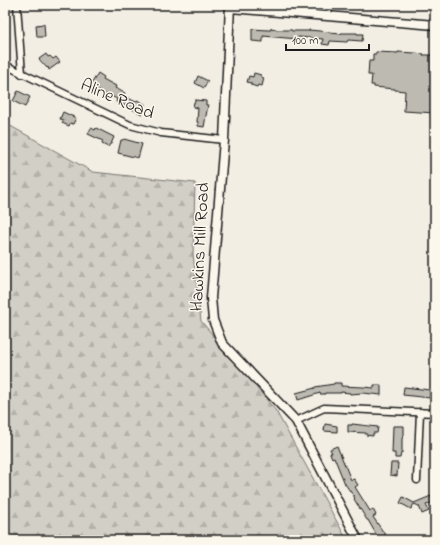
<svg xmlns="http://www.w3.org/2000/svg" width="440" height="545" font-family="'Indie Flower',sans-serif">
	<defs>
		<pattern id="forest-firs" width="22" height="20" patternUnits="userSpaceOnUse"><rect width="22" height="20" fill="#d2cfc6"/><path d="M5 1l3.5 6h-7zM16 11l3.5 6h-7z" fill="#b4b1aa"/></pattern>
	</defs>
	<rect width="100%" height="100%" fill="#f2eee4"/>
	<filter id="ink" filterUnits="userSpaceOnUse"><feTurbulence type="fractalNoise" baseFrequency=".025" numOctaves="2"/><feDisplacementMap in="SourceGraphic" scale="8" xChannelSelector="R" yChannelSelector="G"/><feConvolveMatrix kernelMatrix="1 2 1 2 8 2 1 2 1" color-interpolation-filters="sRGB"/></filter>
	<g filter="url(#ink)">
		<path fill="url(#forest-firs)" stroke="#777671" d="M5,123L93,172L195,183L193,254L201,321L276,411L347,540H5Z"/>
		<g fill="#bdbab1" stroke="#1c1c1c">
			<path d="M44,24L45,37H37L36,25Z"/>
			<path d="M271,28L276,29V30H292V31H309V30L330,32V33L341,34V33H357V34H363L362,41L348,40L347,42L330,41L329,45L322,44L323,39L298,37V39L263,36V42L252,41V29L268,30H271Z"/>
			<path d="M376,52L398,53V52L415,53L424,54L423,55H435V113L404,111L405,91L395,90V89L374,87V85H371L372,75H368L369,61H373V54H376Z"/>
			<path d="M46,54L48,57L50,56L53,59L56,57L60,62L49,70L48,67L47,68L39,59Z"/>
			<path d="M98,73L104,77L103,79L116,86L115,88L125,93L124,96L136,102L137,100L145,104L142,114L122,104L121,105L117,103L118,102H116L117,99L107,94L106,95L90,86Z"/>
			<path d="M254,73L261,75V77L264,78L262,86L258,85L257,87L251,85V83L247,82L249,76L253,77Z"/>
			<path d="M198,76L208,81L204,88L195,83Z"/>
			<path d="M18,91L30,97L25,107L13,101Z"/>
			<path d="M195,100L206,101V105H208L204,127L198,126V122H197L198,108L193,107L194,102H195Z"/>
			<path d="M63,112L76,118L73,124L70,123L69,126L62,123L64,120L60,119Z"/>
			<path d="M91,128L95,130L96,128L114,137L111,144H110L108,147L102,144L103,141L88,134Z"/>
			<path d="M124,139L142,144L138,158L118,153L121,140H123Z"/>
			<path d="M334,383H341V386L363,387L374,388V385H381V395L363,393L350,394V393L341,392V393H325V394H320V393L298,400L296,393L315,388V387L334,384Z"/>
			<path d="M404,387L430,390V398L403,395Z"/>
			<path d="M325,424L337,426V432L324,431Z"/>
			<path d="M352,424L378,427L377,433H373V436L366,435V433L348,432V425H352Z"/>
			<path d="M393,426H404V436H403L402,439V453H401L400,458H395V453H392Z"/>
			<path d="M337,446L351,480L354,479L358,485L355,487L370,511L373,509L376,515L373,517L386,536L385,537L387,540H380L376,534L368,520H367L354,499L355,498L345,484L334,457L332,458L330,453H332L330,449Z"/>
			<path d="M391,463H398L397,476L390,475Z"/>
			<path d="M431,496L433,502L426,505L429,511L422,514L419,506L414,504L411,509L400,503L403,497L414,503Z"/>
		</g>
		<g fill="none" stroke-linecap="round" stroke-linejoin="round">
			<defs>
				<g id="street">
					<path d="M17,5L22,74"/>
					<path d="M328,16L329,5"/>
					<path d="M5,65L130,125L161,133L224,140"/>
					<path d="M296,421L324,408L435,413"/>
					<path d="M417,480L420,412"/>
				</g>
				<g id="secondary">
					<path d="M230,5L224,140L211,298L213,320L222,343L296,421L358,540"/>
					<path d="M230,8L435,25"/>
				</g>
			</defs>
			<use href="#street" stroke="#1c1c1c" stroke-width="9"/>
			<use href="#secondary" stroke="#1c1c1c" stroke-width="11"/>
			<use href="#street" stroke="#fbf7ec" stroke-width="6"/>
			<use href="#secondary" stroke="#fbf7ec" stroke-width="8"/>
		</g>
	</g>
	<g text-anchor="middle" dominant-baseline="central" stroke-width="3" stroke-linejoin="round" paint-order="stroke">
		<g font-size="18" fill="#1c1c1c" stroke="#fbf7ec">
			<text transform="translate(117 100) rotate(23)">Aline Road</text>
			<text transform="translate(201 247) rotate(-87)">Hawkins Mill Road</text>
		</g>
	</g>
	<rect width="440" height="545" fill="none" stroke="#fbf7ec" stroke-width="20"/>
	<rect x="10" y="10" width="420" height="525" fill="none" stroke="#1c1c1c" stroke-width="1.5" filter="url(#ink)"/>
	<path d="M286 44v6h83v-6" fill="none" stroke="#1c1c1c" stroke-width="2"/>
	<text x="292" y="44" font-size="12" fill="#1c1c1c" stroke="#fbf7ec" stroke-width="3" paint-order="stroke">100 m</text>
</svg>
